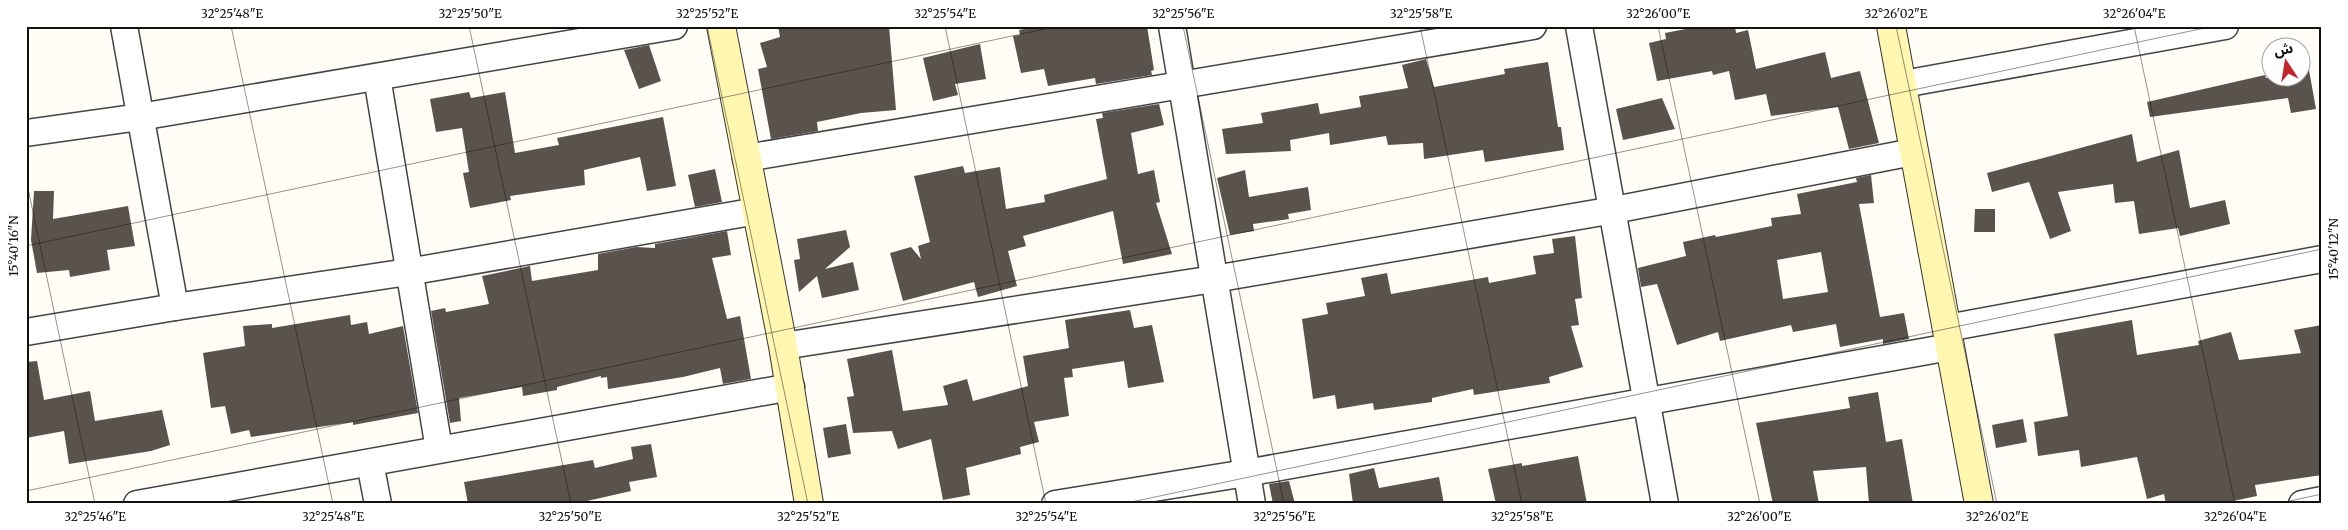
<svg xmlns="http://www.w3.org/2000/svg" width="2348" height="530" font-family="Merriweather,'Noto Sans Arabic',serif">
	<rect width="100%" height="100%" fill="#fffdf5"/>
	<g fill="#5a524d" fill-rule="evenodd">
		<path d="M778,26H889L896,110L861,113L817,122L818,131L771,139L758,69L767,67L760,43L780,37Z"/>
		<path d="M1040,26H1147L1154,70L1151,71L1152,75L1096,84L1095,78L1048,86L1044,69L1021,73L1013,36L1020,35L1019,30Z"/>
		<path d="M1701,26H1735L1736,33L1748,30L1756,69L1825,52L1831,78L1860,71L1879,143L1849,149L1838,107L1771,116L1766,94L1735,100L1729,71L1713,75L1712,71L1657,81L1649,43L1666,39L1665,33Z"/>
		<path d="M980,44L986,79L955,84L958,95L933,101L923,58Z"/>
		<path d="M649,45L661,81L639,89L624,50Z"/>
		<path d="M1426,59L1434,87L1505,74L1504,69L1548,62L1558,127H1561L1564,150L1485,162L1483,150L1424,159L1423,143L1388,145L1386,136L1330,145L1329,133L1290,140L1291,151L1226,154L1222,129L1263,123L1261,113L1318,103L1320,114L1361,107L1359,96L1408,88L1402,65Z"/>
		<path d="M2309,70L2316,109L2291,113L2288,98L2150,117L2147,102L2265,75L2266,78H2300V72Z"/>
		<path d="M469,92L471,98L505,92L515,153L559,145L557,138L663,117L676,186L647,191L640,157L584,170L585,185L510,196L511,200L470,208L463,173L469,172L462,128L436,132L430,99Z"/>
		<path d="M1662,98L1675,129L1623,140L1616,109Z"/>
		<path d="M1159,104L1164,125L1131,133L1138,174L1154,170L1160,202L1156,203L1172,254L1123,264L1113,211L1023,236L1026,246L1008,251L1017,286L978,297L974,282L903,301L890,253L911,247L921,259L918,246L930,242L914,176L963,166L965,173L1000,167L1006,209L1045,202L1044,195L1107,179L1096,119L1103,118L1102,113Z"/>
		<path d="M2132,134L2137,162L2179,150L2190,208L2225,200L2230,224L2180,236L2178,228L2139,234L2134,201L2115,203L2113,184L2058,192L2071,231L2050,239L2029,182L1992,192L1987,173Z"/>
		<path d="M715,169L722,202L695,207L688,175Z"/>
		<path d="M1245,170L1249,197L1308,187L1311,210L1288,214L1289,219L1253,224L1254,231L1230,235L1217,178Z"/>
		<path d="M1871,175L1874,203L1859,204L1880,317L1904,313L1909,339L1883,344V339L1840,347L1836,324L1793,332L1791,325L1720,341L1718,332L1677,345L1657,284L1641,287L1638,268L1686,256L1683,242L1715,235L1716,237L1772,226L1771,218L1801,214L1797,194L1857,182L1856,178ZM1821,252L1828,292L1783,299L1777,260Z"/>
		<path d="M34,191H54L53,219L128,206L135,246L107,250L110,270L70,277L69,270L37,273L31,240Z"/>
		<path d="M1975,209H1995V232H1974Z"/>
		<path d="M846,230L850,247L825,269L853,262L859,290L822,298L817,276L799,292L794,260L800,259L797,239Z"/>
		<path d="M727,231L731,255L712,258L727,319L740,316L751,379L723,384L720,368L683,377L608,389L607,377L601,378V376L557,387V390L523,396L522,387L459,398L461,421L450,423L431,311L445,308L446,312L489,304L482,276L530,266L532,281L598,270V254L636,247L655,248V244Z"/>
		<path d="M1575,236L1582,298L1575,299L1579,325L1571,326L1583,367L1549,377L1550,383L1474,395L1473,389L1432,398V402L1374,410L1373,403L1337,409L1335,395L1313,399L1302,319L1328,314L1326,303L1365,296L1361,278L1387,273L1391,294L1488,277L1489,283L1536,274L1533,256L1554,253L1552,239Z"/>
		<path d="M1130,310L1134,328L1152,325L1164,382L1128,388L1124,361L1072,369L1073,377L1064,378L1069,416L1034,422L1039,442L1020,447L1021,454L966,468L970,495L943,500L931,439L898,449L892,431L853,433L847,397L854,396L847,359L892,350L903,411L948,405L943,386L967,379L973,401L1028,386L1023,356L1069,348L1065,320Z"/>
		<path d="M350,315L351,325L367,322L369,334L403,326L418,413L353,425V422L251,437L249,430L231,434L225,406L211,408L203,353L245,346L243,326L272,324V328Z"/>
		<path d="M2132,320L2137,355L2199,345L2198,341L2231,332L2239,360L2301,353L2294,330L2322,325V475L2255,485L2257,496L2219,504H2166L2164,494L2147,499L2137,457L2081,467L2079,450L2038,456L2034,422L2068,416L2054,334Z"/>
		<path d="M37,361L44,400L90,391L95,421L162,410L170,445L151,451L69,464L64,431L26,438V362Z"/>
		<path d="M1878,392L1886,442L1902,439L1913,504H1869L1866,467L1813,471L1819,504H1773L1756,423L1850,408L1848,397Z"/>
		<path d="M2023,419L2027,442L1996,448L1992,425Z"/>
		<path d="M846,424L851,454L828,458L823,428Z"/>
		<path d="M651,444L657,477L629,482L631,491L574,504H468L464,482L593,460L595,468L633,459L631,447Z"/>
		<path d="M1578,456L1587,504H1496L1488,469L1522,463V466Z"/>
		<path d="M1374,468L1379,488L1439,477L1444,504H1353L1349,474Z"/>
		<path d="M1289,481L1295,504H1273L1269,484Z"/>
	</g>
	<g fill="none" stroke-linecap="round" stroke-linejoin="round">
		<defs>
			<g id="street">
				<path d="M124,26L175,307"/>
				<path d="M1172,26L1252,504"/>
				<path d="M1579,26L1665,504"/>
				<path d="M377,77L439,449"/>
				<path d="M1903,84L2225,26"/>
				<path d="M26,133L140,117L674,26"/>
				<path d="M746,158L1533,26"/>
				<path d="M1947,328L2322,259"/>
				<path d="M26,332L175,307L408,272L757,211"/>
				<path d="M783,346L1214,279L1614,210L1913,152"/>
				<path d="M370,463L378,504"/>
				<path d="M137,504L791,387"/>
				<path d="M1055,504L1246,473L1950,347"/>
				<path d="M2302,504L2322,500"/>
			</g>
			<g id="secondary">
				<path d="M721,26L783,346L809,504"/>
				<path d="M1891,26L1979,504"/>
			</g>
		</defs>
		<use href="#street" stroke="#444" stroke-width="29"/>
		<use href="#secondary" stroke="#333" stroke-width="30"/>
		<use href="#street" stroke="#fff" stroke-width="26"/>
		<use href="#secondary" stroke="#fff6b0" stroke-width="28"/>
	</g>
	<path fill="none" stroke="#111" stroke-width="1" stroke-opacity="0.45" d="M231,26L333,504M469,26L571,504M707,26L808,504M945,26L1046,504M1183,26L1284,504M1420,26L1522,504M1658,26L1760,504M1896,26L1997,504M2134,26L2235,504M26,179L95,504M26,246L1059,26M26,491L2214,26M1122,504L2322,249M2276,504L2322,494"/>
	<rect width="2348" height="530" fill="none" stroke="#ffffff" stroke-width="55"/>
	<g transform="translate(2286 62) rotate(348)"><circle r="24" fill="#ffffff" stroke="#a0a0a0"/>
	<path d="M0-4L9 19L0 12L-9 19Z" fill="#c4262e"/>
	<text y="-8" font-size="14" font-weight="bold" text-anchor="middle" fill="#111111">ش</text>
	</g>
	<rect x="28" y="28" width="2292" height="474" fill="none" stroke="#111" stroke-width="2"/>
	<g font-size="12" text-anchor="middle" fill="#111">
		<text x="232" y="18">32°25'48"E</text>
		<text x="470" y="18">32°25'50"E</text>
		<text x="707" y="18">32°25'52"E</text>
		<text x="945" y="18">32°25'54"E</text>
		<text x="1183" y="18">32°25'56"E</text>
		<text x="1421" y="18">32°25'58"E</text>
		<text x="1658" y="18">32°26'00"E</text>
		<text x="1896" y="18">32°26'02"E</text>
		<text x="2134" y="18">32°26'04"E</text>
		<text transform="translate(14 246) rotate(-90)" y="4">15°40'16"N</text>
		<text transform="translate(2334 249) rotate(-90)" y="4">15°40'12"N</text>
		<text x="95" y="521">32°25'46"E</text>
		<text x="333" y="521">32°25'48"E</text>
		<text x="570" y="521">32°25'50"E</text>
		<text x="808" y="521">32°25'52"E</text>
		<text x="1046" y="521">32°25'54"E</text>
		<text x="1284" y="521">32°25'56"E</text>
		<text x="1522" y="521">32°25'58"E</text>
		<text x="1759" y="521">32°26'00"E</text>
		<text x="1997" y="521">32°26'02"E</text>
		<text x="2235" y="521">32°26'04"E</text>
	</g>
</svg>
